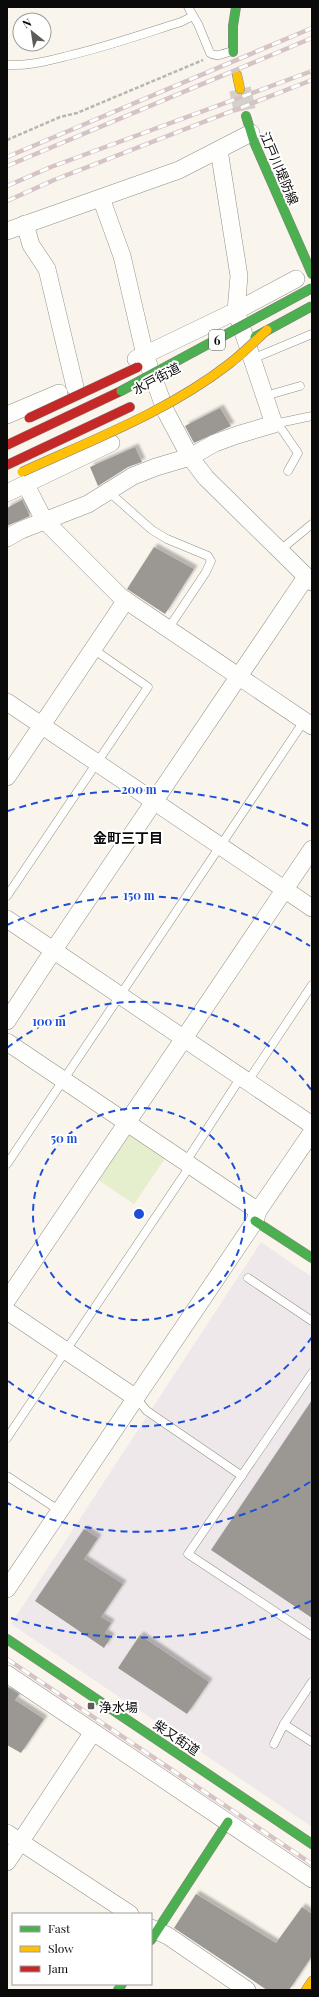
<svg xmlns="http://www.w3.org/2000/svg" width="319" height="1997" font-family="'Playfair Display','Noto Sans JP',serif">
	<defs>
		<filter id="shadow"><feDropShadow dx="3.5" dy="-3.5" stdDeviation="1" flood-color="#0004"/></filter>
	</defs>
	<rect width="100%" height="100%" fill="#f9f5ed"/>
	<path fill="#efe8eb" d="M261,1242L312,1277V1827L11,1624Z"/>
	<path fill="#e5eecd" d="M130,1129L168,1154L134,1204L97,1179Z"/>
	<g fill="#9b9893" filter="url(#shadow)">
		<path d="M220,408L231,426L194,443L185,426Z"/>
		<path d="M135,447L142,462L128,467L98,486L90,467Z"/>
		<path d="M22,500L30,516L7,526V508Z"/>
		<path d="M154,547L194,569L165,614L127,589Z"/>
		<path d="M312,1400V1618L211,1550Z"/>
		<path d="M84,1529L98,1538L84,1559L123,1584L101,1617L111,1623L105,1633L111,1637L104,1648L35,1601Z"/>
		<path d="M140,1635L209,1682L187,1714L118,1668Z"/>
		<path d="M7,1686L19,1694L15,1700L44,1719L21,1753L7,1745Z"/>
		<path d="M196,1894L276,1943L302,1907L312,1914V1956L289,1990H267L174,1928Z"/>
	</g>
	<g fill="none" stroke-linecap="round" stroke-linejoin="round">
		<path stroke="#d5d2cb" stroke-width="22" stroke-dasharray="22 11" stroke-linecap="butt" d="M240,89L246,116"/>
		<defs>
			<g id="lane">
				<path d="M188,7L198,24L210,53C217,58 225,53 232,51"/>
				<path d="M7,65C28,66 47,61 67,56C106,47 143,34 181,22L193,16"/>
				<path d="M252,359L312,334"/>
				<path d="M265,396L300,386"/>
				<path d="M274,424L312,416"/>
				<path d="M278,424L298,453L288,471"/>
				<path d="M109,492L152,530L167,539L208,556L211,561L206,572L168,629"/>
				<path d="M279,551L312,524"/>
				<path d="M7,896L148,687L93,649"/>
				<path d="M248,1081L312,985"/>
				<path d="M185,1163L241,1077"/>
				<path d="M7,1164L304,721"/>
				<path d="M248,1278L312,1321"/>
				<path d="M312,1373L188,1554L312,1636"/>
				<path d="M136,1398L147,1411L242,1476"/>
				<path d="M7,1438L190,1166"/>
				<path d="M7,1476L60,1511"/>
				<path d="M284,1724L312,1742"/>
				<path d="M274,1744L284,1724L312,1682"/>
			</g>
			<g id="street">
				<path d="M101,198L122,256L145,355L166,412L190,457L206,478L312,582"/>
				<path d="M25,224L31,245L47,269L75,387"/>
				<path d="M7,231L179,170L251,133"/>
				<path d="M136,359L236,311L296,279"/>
				<path d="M7,415L59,393"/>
				<path d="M26,485L44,520L121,597L312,726"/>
				<path d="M7,493L111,443"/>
				<path d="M7,538L21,530L88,504L133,476L156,467L190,457L215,443L237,435L274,424L236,311L239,276L219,150"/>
				<path d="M7,702L312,908"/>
				<path d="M7,777L126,600"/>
				<path d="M7,919L312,1125"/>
				<path d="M7,1021L57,945L306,577"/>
				<path d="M7,1042L258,1211"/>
				<path d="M7,1300L312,849"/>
				<path d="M7,1311L136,1398"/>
				<path d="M7,1589L255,1221L258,1211L312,1132"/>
				<path d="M7,1674L312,1879"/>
				<path d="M7,1833L130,1914"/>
				<path d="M7,1862L93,1732"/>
				<path d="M151,1928L168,1936L247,1990"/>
			</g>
			<g id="fast">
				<path d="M233,52V26L236,7"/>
				<path d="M246,116L254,142L312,274"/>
				<path d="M255,1221L312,1258"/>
				<path d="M7,1639L312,1844"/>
				<path d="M151,1940L228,1822"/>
				<path d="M118,1990L122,1984"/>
			</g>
			<g id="slow">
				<path d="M237,75L240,89"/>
				<path d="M306,1990L312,1981"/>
			</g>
			<g id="jam">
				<path d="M7,445L121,391"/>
				<path d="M7,465L130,407"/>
			</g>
		</defs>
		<use href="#lane" stroke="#92908c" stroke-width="9"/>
		<use href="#street" stroke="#92908c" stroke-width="18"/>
		<use href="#fast" stroke="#888683" stroke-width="10"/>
		<use href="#slow" stroke="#888683" stroke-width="10"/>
		<use href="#jam" stroke="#888683" stroke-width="10"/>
		<path stroke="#b7b6b5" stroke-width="2.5" stroke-dasharray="4 2" stroke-linecap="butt" d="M7,140L60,117L77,113L203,60"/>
		<use href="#lane" stroke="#fefefc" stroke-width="8"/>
		<use href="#street" stroke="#fefefc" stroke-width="17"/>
		<use href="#fast" stroke="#4caf50" stroke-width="9"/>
		<use href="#slow" stroke="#ffc107" stroke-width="9"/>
		<use href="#jam" stroke="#c62828" stroke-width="9"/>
		<defs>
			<g id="rail">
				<path d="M7,157L312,28"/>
				<path d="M7,166L312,38"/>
				<path d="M7,186L51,167L312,71"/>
				<path d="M7,201L54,180L312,80"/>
				<path d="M7,1659L312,1864"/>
			</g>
		</defs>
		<use href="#rail" stroke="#d5c3c5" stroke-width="4.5"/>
		<use href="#rail" stroke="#fff" stroke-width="3" stroke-dasharray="9" stroke-linecap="butt"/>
		<defs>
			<g id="fast-bridge">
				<path d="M255,337L312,306"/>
				<path d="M121,391L312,288"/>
			</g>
			<path id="slow-bridge" d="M22,472C92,440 167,412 229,364C242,354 254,342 267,330"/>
			<path id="jam-bridge" d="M29,418L138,367"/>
		</defs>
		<use href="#fast-bridge" stroke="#7f7d7a" stroke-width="10" stroke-linecap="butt"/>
		<use href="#slow-bridge" stroke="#7f7d7a" stroke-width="10" stroke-linecap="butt"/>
		<use href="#jam-bridge" stroke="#7f7d7a" stroke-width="10" stroke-linecap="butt"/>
		<use href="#fast-bridge" stroke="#4caf50" stroke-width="9"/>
		<use href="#slow-bridge" stroke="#ffc107" stroke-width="9"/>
		<use href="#jam-bridge" stroke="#c62828" stroke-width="9"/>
	</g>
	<g fill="none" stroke="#1d4ed8" stroke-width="2" stroke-dasharray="7 5">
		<circle cx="139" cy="1214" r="106"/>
		<path d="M312 1337A212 212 0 0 1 7 1380M7 1048A212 212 0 0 1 312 1091"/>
		<path d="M310 1482A318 318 0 0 1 7 1503M7 925A318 318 0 0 1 310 946"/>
		<path d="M311 1601A424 424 0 0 1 8 1617M8 811A424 424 0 0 1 311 827"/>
	</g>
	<rect fill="#5e5c59" stroke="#fff" stroke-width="1.5" x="87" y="1702" width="8" height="8" rx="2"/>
	<g text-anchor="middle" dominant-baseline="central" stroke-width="4" stroke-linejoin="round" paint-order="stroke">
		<rect fill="#fff" stroke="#545454" stroke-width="1" x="209" y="330" width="16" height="20" rx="3"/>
		<g font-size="12" font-weight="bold" fill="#0a0a0a">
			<text x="217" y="340">6</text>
		</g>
		<g font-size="13" fill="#0a0a0a" stroke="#fff">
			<text transform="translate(280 168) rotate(67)">江戸川堤防線</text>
			<text transform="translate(156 378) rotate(-28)">水戸街道</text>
			<text transform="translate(177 1737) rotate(34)">柴又街道</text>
		</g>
		<g font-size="13" fill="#0a0a0a" stroke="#fff" text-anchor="start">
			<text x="99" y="1706">浄水場</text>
		</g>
		<g font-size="14" font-weight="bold" fill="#0a0a0a" stroke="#fff">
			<text x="128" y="837">金町三丁目</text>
		</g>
	</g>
	<circle cx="139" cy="1214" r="6" fill="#1d4ed8" stroke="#fff" stroke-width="2"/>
	<g font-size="12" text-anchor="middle" font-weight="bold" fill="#1d4ed8" stroke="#fff" stroke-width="4" stroke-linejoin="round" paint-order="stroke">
		<text x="139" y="794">200 m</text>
		<text x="139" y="900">150 m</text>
		<text x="49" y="1026">100 m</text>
		<text x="64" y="1143">50 m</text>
	</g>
	<rect width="319" height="1997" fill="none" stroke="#0a0a0a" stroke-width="16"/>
	<rect x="12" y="1913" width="140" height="72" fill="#ffffff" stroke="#9d9d9d"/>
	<rect x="20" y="1926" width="20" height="6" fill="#4caf50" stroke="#9d9d9d"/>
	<text x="48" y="1933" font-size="12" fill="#0a0a0a">Fast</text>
	<rect x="20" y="1946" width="20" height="6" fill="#ffc107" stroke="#9d9d9d"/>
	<text x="48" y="1953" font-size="12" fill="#0a0a0a">Slow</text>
	<rect x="20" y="1966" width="20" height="6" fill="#c62828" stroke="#9d9d9d"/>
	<text x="48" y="1973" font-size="12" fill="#0a0a0a">Jam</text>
	<g transform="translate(32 32) rotate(330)"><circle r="19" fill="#ffffff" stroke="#9d9d9d"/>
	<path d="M0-3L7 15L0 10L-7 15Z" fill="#5e5c59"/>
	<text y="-6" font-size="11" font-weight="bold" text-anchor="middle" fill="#0a0a0a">N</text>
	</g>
</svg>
